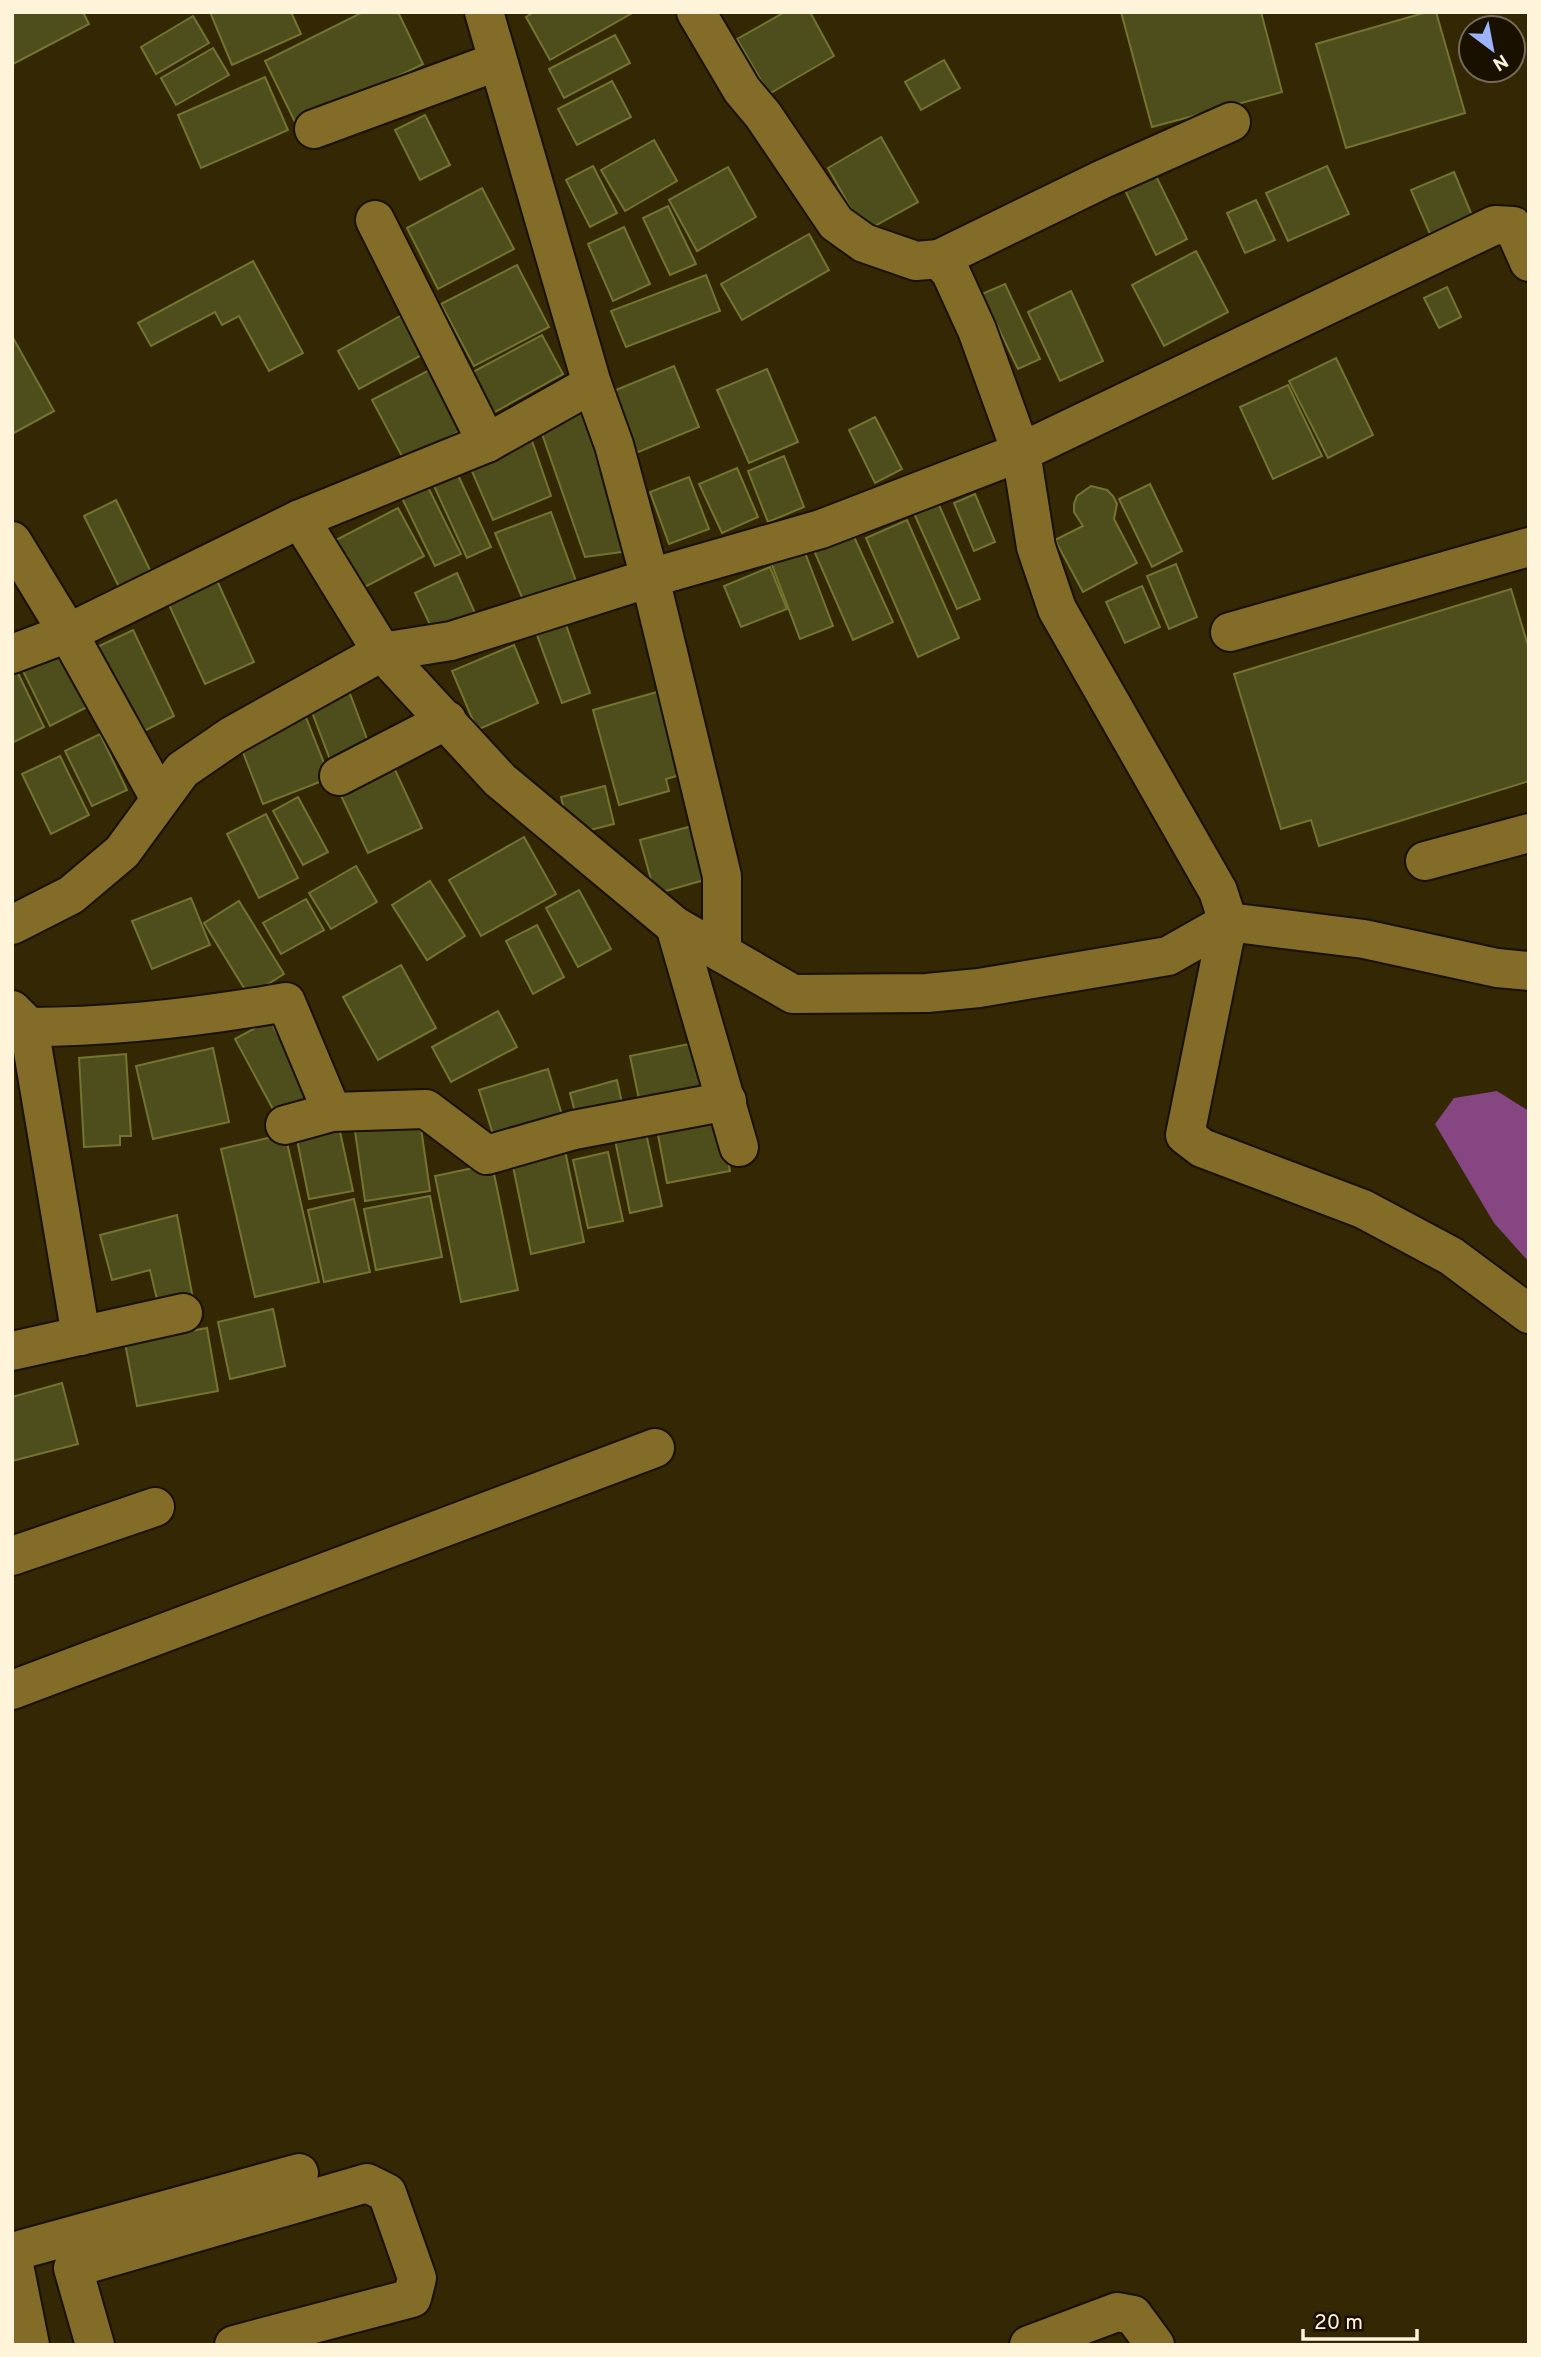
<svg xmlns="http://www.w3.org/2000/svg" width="1541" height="2357" font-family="Overpass,sans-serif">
	<rect width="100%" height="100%" fill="#342703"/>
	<path fill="#854681" d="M1497,1091L1529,1111V1262L1494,1223L1435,1124L1454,1098Z"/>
	<g fill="#4e4e1c" stroke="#747431" stroke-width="2">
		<path d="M12,12H83L89,24L13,64Z"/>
		<path d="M210,12H291L301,34L232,65Z"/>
		<path d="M363,12H398L423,64L297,126L265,61Z"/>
		<path d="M534,12H634L550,60L526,17Z"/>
		<path d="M785,12H810L834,56L769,94L737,39Z"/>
		<path d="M1121,12H1261L1282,92L1152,127Z"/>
		<path d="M1427,12H1436L1465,113L1346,148L1316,44Z"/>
		<path d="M193,16L209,43L156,74L141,47Z"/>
		<path d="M615,35L630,63L564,98L549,69Z"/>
		<path d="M213,48L229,75L176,105L161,78Z"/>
		<path d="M944,60L960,88L921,110L905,82Z"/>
		<path d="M265,77L288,130L201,168L178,115Z"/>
		<path d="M612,81L631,117L577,145L558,109Z"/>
		<path d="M425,115L450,165L420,180L395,130Z"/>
		<path d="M881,137L918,202L864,232L828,168Z"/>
		<path d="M654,140L677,181L625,211L601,170Z"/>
		<path d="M593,166L617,213L590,227L566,180Z"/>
		<path d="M1327,166L1349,214L1288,241L1266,193Z"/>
		<path d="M728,167L756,217L697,251L669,200Z"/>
		<path d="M1152,168L1187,239L1156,255L1121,182Z"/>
		<path d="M1454,172L1475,223L1433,241L1411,190Z"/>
		<path d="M482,188L514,249L438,289L407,228Z"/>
		<path d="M1256,200L1275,240L1245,253L1227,213Z"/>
		<path d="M668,206L696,264L670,275L643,218Z"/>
		<path d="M624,227L650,284L613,301L588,244Z"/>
		<path d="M809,234L829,270L742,320L721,284Z"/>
		<path d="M1196,251L1228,312L1164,346L1132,285Z"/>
		<path d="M253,261L303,353L269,371L239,316L222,325L215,312L151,346L138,323Z"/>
		<path d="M517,265L549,327L474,366L441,304Z"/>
		<path d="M706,275L720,311L626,347L611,311Z"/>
		<path d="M1005,284L1040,359L1018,369L982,294Z"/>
		<path d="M1447,287L1461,317L1439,328L1424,298Z"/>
		<path d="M1071,291L1103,361L1060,381L1028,312Z"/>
		<path d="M409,311L431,350L359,389L338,351Z"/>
		<path d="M542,335L563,374L493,413L471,373Z"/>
		<path d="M12,336L54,411L12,434Z"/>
		<path d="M1336,358L1373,435L1328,458L1289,381Z"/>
		<path d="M439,365L470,426L404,460L372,400Z"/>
		<path d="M674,366L699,427L636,453L611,392Z"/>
		<path d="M767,369L798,442L749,463L717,390Z"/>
		<path d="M1288,385L1322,456L1273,479L1240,407Z"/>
		<path d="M584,406L630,551L585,557L541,431Z"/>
		<path d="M875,417L902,469L875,483L849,430Z"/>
		<path d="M530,435L551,496L493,520L468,462Z"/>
		<path d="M784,456L804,507L768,522L748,471Z"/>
		<path d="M453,464L491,547L467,558L429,475Z"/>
		<path d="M737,468L758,517L722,533L699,484Z"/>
		<path d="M423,477L461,554L435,566L398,490Z"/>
		<path d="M689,477L709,529L669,544L650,492Z"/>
		<path d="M1150,484L1182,551L1152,567L1119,499Z"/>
		<path d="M1091,486L1107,490L1113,496L1117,504L1114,519L1137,563L1083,592L1055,540L1083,526L1074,512V504L1077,496Z"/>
		<path d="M975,494L995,542L974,551L954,503Z"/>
		<path d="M936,498L980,599L957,609L912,509Z"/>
		<path d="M116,500L151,572L119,587L84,516Z"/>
		<path d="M398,508L424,556L361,589L336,540Z"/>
		<path d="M551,512L577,584L526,607L495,533Z"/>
		<path d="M907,520L959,638L918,657L866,538Z"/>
		<path d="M850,528L893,622L853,640L812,546Z"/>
		<path d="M804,550L833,626L800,639L771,562Z"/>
		<path d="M1176,564L1197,617L1169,629L1147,576Z"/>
		<path d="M770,567L787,609L741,627L724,586Z"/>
		<path d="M457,573L475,613L434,633L415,593Z"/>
		<path d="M214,574L254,662L205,684L165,596Z"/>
		<path d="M1142,586L1160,627L1125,643L1106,602Z"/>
		<path d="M1511,589L1529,649V781L1319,846L1311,820L1281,829L1234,674Z"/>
		<path d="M566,625L590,693L562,703L537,635Z"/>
		<path d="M133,630L174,716L136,735L95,648Z"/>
		<path d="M514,645L538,703L477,730L452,671Z"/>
		<path d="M68,649L95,703L50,726L23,671Z"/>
		<path d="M15,667L44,727L12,743V668Z"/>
		<path d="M346,683L373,755L334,770L307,699Z"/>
		<path d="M664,690L687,773L666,779L669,791L619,805L593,710Z"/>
		<path d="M303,710L330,778L263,804L237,737Z"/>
		<path d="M100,734L127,790L92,806L65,751Z"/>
		<path d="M60,756L89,815L51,834L22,774Z"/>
		<path d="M390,759L422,828L368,853L336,785Z"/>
		<path d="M605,786L614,824L570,835L561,797Z"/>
		<path d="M298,797L328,852L303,865L273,811Z"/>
		<path d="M266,814L298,878L259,898L227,834Z"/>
		<path d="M692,826L708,879L655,894L640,840Z"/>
		<path d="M524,837L556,894L481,936L449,880Z"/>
		<path d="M356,866L377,902L331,929L309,893Z"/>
		<path d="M430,881L465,936L427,960L392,905Z"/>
		<path d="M579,890L611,949L578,967L546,908Z"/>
		<path d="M191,898L210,945L152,969L132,921Z"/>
		<path d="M306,899L324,930L281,954L263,923Z"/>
		<path d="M239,901L284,974L249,996L204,923Z"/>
		<path d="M537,925L564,977L533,994L506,941Z"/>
		<path d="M401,965L436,1028L378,1060L343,997Z"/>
		<path d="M498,1011L517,1047L451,1082L432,1047Z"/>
		<path d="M270,1020L315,1102L280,1122L235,1039Z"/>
		<path d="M704,1041L713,1089L640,1104L630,1056Z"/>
		<path d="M213,1048L229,1122L153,1139L136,1066Z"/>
		<path d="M126,1054L131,1136H120V1145L84,1147L79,1058Z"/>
		<path d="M548,1069L566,1128L498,1150L479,1090Z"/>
		<path d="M617,1080L622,1103L576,1116L570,1093Z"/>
		<path d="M720,1113L730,1171L667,1183L656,1124Z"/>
		<path d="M419,1114L430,1191L365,1201L354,1124Z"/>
		<path d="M644,1124L662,1206L630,1213L613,1130Z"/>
		<path d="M339,1127L353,1191L309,1199L296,1135Z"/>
		<path d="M285,1134L319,1282L255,1297L221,1149Z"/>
		<path d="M563,1141L584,1242L531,1254L510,1152Z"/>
		<path d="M608,1152L623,1221L588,1228L573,1160Z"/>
		<path d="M492,1164L518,1290L461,1302L435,1176Z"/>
		<path d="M430,1196L442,1257L376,1270L364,1209Z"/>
		<path d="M354,1199L370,1272L324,1282L308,1210Z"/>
		<path d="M177,1215L194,1304L160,1312L150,1270L112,1280L100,1235Z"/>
		<path d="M273,1309L285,1366L230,1379L218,1322Z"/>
		<path d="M207,1328L218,1391L137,1406L125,1343Z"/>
		<path d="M62,1383L78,1444L12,1461V1397Z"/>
	</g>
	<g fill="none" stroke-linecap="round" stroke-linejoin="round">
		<defs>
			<g id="minor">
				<path d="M484,12L592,384L614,445L650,578L722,876V953"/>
				<path d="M696,12L742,90L763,115L836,223L864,243L916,261L939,259L951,273L977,330L1021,452L1036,547L1057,609L1218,891L1228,922L1185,1135L1202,1148L1363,1209L1451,1256L1529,1314"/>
				<path d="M314,129L496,62"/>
				<path d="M375,220L487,443"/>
				<path d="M939,259L1103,179L1231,122"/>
				<path d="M300,519L382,652L500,780L675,926L793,994L927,993L979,988L1168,956L1228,922L1364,939L1497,968L1529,971"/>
				<path d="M12,541L68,633L160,799"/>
				<path d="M1230,632L1529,547"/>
				<path d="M12,654L68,633L300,519L487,443L592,384"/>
				<path d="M339,776L447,720"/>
				<path d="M1425,861L1529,833"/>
				<path d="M12,925L71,895L122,852L182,770L233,735L382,652L451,641L650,578L821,529L1021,452L1495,225L1513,226L1529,262"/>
				<path d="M675,926L739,1147"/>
				<path d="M12,1010L29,1027L81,1336"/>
				<path d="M29,1027C115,1027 201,1017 286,1002L332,1112"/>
				<path d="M285,1125L332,1112L426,1109L487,1155L574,1130L727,1101"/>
				<path d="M12,1351L183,1313"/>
				<path d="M12,1556L155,1507"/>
				<path d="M12,1690L655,1448"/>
				<path d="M12,2252L299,2173"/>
				<path d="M12,2255L30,2345"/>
				<path d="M95,2345L73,2268L367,2183L387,2193L417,2278L412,2298L234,2345"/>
				<path d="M1029,2345L1117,2312L1133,2315L1155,2345"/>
			</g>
		</defs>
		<use href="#minor" stroke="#181100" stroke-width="42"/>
		<use href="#minor" stroke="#836b28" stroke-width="38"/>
	</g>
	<rect width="1541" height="2357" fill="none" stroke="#fef4da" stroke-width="28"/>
	<g transform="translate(1492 49) rotate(148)"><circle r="33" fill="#1a1000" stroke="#756b57" stroke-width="2"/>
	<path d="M0-5L12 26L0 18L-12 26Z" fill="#9bb4fd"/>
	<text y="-10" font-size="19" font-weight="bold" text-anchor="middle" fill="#fef4da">N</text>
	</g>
	<path d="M1303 2329v10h114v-10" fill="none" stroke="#fef4da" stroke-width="3.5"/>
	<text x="1314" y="2329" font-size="21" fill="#fef4da" stroke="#1a1000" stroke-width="5" paint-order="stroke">20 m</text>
</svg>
